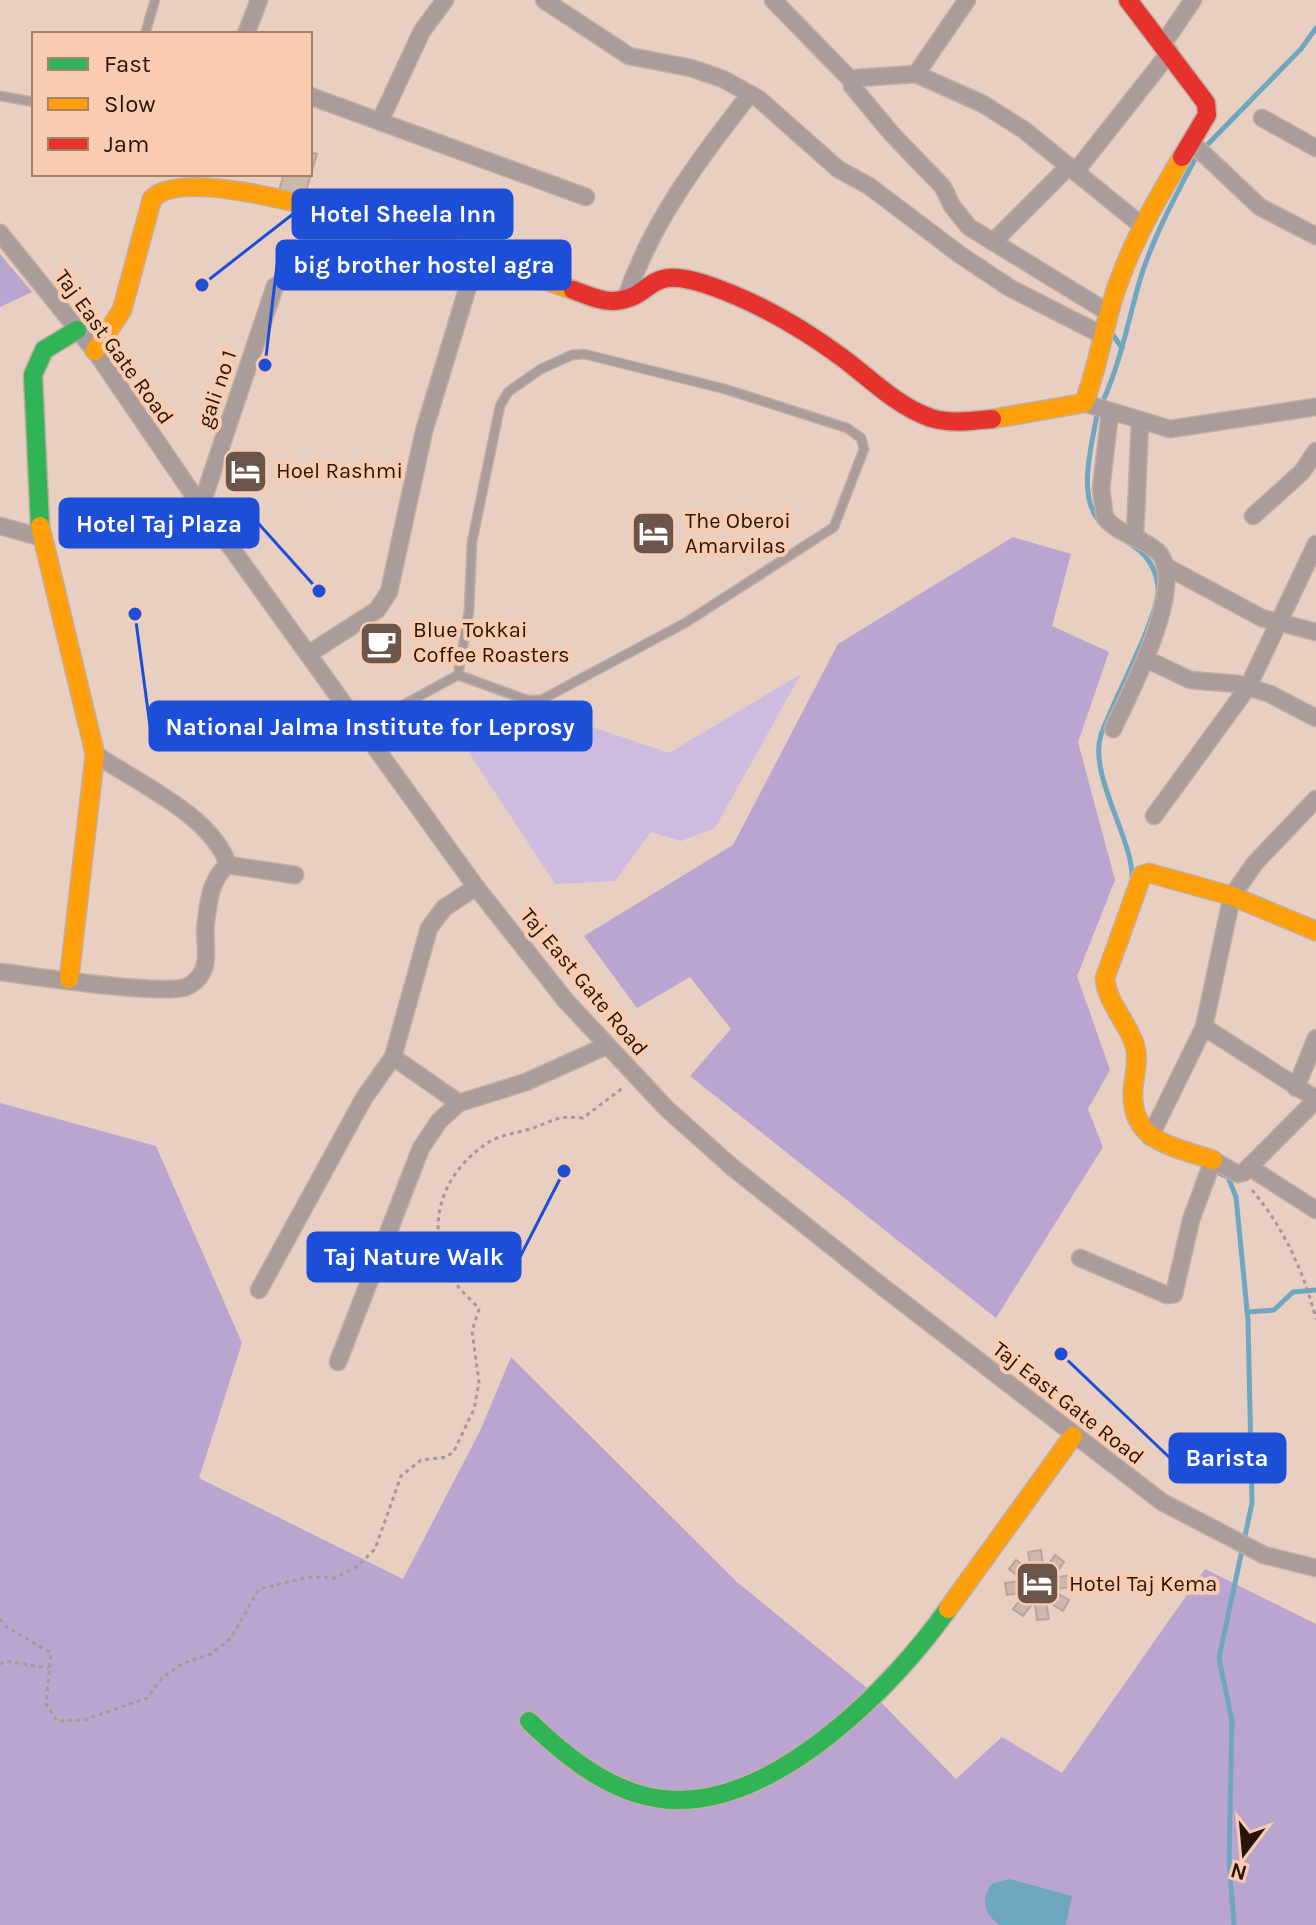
<svg xmlns="http://www.w3.org/2000/svg" width="1316" height="1925" font-family="Karla,sans-serif">
	<rect width="100%" height="100%" fill="#e8cfc1"/>
	<path fill="#cebbe0" d="M801,674L715,828L681,841L651,832L615,881L555,884L456,733L485,715L569,719L669,753Z"/>
	<g fill="#baa5d0">
		<path d="M0,254L32,292L0,307Z"/>
		<path d="M1013,537L1071,554L1052,626L1109,652L1078,742L1115,880L1077,976L1110,1070L1088,1109L1103,1147L996,1318L690,1076L731,1029L690,977L637,1008L584,936L733,845L838,644Z"/>
		<path d="M0,1103L156,1146L242,1343L199,1478L403,1579L480,1431L511,1357L737,1582L867,1688L956,1779L1002,1737L1062,1773L1205,1569L1316,1624V1925H0Z"/>
	</g>
	<path fill="#70a7c0" d="M1010,1879L1072,1896L1066,1925H1000C983,1914 980,1898 993,1883Z"/>
	<g fill="none" stroke-linecap="round" stroke-linejoin="round">
		<g stroke="#70a7c0" stroke-width="5">
			<path d="M1208,144L1301,49L1316,28"/>
			<path d="M1111,332L1122,348"/>
			<path d="M1103,401C1120,363 1128,323 1139,283C1152,239 1174,199 1195,159"/>
			<path d="M1097,414C1092,446 1077,494 1099,521"/>
			<path d="M1129,543C1146,553 1156,567 1158,587C1161,614 1111,704 1101,735C1088,773 1133,840 1132,877"/>
			<path d="M1214,1171L1228,1177L1236,1197L1248,1320L1252,1503L1219,1658L1232,1721L1229,1859L1234,1925"/>
			<path d="M1247,1312L1274,1310L1293,1292L1316,1290"/>
		</g>
	</g>
	<g fill="#ceb8ac" stroke="#baa498" stroke-width="2">
		<path d="M310,152L317,154L303,201L278,194L284,174H310Z"/>
		<path d="M1041,1550L1043,1565L1031,1568L1028,1552Z"/>
		<path d="M1055,1555L1064,1562L1054,1576L1045,1569Z"/>
		<path d="M1016,1560L1029,1570L1022,1579L1009,1569Z"/>
		<path d="M1071,1575L1073,1587L1055,1589L1053,1578Z"/>
		<path d="M1020,1581L1022,1593L1007,1595L1005,1583Z"/>
		<path d="M1054,1591L1069,1600L1063,1611L1047,1601Z"/>
		<path d="M1023,1596L1033,1603L1023,1616L1013,1609Z"/>
		<path d="M1046,1602L1049,1619L1037,1620L1035,1604Z"/>
	</g>
	<g fill="none" stroke-linecap="round" stroke-linejoin="round">
		<defs>
			<g id="lane">
				<path d="M145,34L155,0"/>
				<path d="M0,96L34,102"/>
				<path d="M365,732L403,705L458,675L527,700H541L685,623L834,527L864,449L861,438L847,428L725,389L584,354L572,355L541,369L508,392L500,406L472,542L469,611L458,675"/>
			</g>
			<g id="street">
				<path d="M544,0L629,56L691,68L723,79L759,99L838,169L869,186L959,254L1010,288L1104,336"/>
				<path d="M773,0L853,82"/>
				<path d="M967,0L916,74L857,78L852,86L891,133L943,187L952,206L969,227L1109,313"/>
				<path d="M246,34L259,0"/>
				<path d="M1163,44L1193,0"/>
				<path d="M916,74L983,104L1024,130L1141,225"/>
				<path d="M310,96L586,197"/>
				<path d="M1262,118L1316,148"/>
				<path d="M380,121L422,31L445,0"/>
				<path d="M1192,143L1260,207L1316,236"/>
				<path d="M1076,171L1170,52"/>
				<path d="M0,233L95,351L201,506L476,887L566,1001L667,1109L732,1167L879,1284L1162,1502L1264,1555L1316,1568"/>
				<path d="M993,242L1069,166"/>
				<path d="M625,300C652,221 699,159 750,94"/>
				<path d="M1084,403L1170,429L1316,407"/>
				<path d="M1110,412L1101,489L1105,518C1118,534 1141,537 1157,551C1190,581 1128,696 1113,729"/>
				<path d="M201,506L275,286"/>
				<path d="M1253,516L1302,472L1316,451"/>
				<path d="M0,526L40,537"/>
				<path d="M1135,537L1140,420"/>
				<path d="M1165,566L1262,618L1316,632"/>
				<path d="M310,653L377,610L389,592L424,431L477,257"/>
				<path d="M1146,659L1190,680L1239,684L1270,694L1316,718"/>
				<path d="M95,754C136,782 213,816 228,865L295,875"/>
				<path d="M1154,816L1248,687L1316,544"/>
				<path d="M0,972C34,976 161,996 186,987C191,985 197,980 200,976C211,961 203,939 206,921C209,901 210,879 228,865"/>
				<path d="M1204,1027L1316,1099"/>
				<path d="M393,1057L459,1103"/>
				<path d="M1296,1088L1316,1038"/>
				<path d="M1150,1137L1204,1027L1232,896L1255,863L1316,799"/>
				<path d="M1249,1167L1316,1210"/>
				<path d="M1080,1258L1167,1295L1174,1294L1191,1220L1213,1160L1238,1174L1243,1173L1316,1100"/>
				<path d="M259,1290L364,1098L393,1057L429,928L444,908L476,887"/>
				<path d="M338,1362L421,1148L439,1121L459,1103L526,1082L606,1046"/>
			</g>
			<g id="fast">
				<path d="M40,526L33,375L44,350L77,330"/>
				<path d="M529,1721C568,1759 619,1800 677,1800C780,1801 893,1687 948,1609"/>
			</g>
			<g id="slow">
				<path d="M95,351L122,310L152,199C197,151 509,268 573,290"/>
				<path d="M992,419L1084,403C1097,370 1102,336 1112,302C1128,249 1154,204 1182,157"/>
				<path d="M40,526L95,754L69,979"/>
				<path d="M1213,1160C1173,1146 1130,1142 1133,1090C1134,1077 1139,1059 1135,1046C1128,1022 1107,1004 1105,978L1142,875L1149,873L1232,896L1316,931"/>
				<path d="M948,1609L1073,1436"/>
			</g>
			<g id="jam">
				<path d="M1128,0L1206,103L1207,115L1182,157"/>
				<path d="M573,290C585,294 601,302 614,301C656,298 643,264 705,284C753,300 799,326 840,356C869,377 896,406 931,418C951,424 972,421 992,419"/>
			</g>
		</defs>
		<use href="#lane" stroke="#c2aea3" stroke-width="11"/>
		<use href="#street" stroke="#c2aea3" stroke-width="19"/>
		<use href="#fast" stroke="#c2aea3" stroke-width="21"/>
		<use href="#slow" stroke="#c2aea3" stroke-width="21"/>
		<use href="#jam" stroke="#c2aea3" stroke-width="21"/>
		<g stroke="#a79994" stroke-width="3" stroke-dasharray="4 4" stroke-linecap="butt">
			<path d="M1252,1190C1284,1228 1303,1270 1316,1319"/>
			<path d="M0,1619L7,1627L51,1653L46,1704L57,1721L84,1720L147,1698L162,1678L183,1663L211,1654L231,1638L259,1589L308,1577L335,1578L358,1566L375,1549L401,1476L421,1460L447,1457L454,1451L474,1409L479,1382L472,1331L479,1309C471,1299 457,1288 451,1276C424,1225 441,1173 489,1142C500,1135 517,1133 530,1129C555,1121 554,1115 583,1118L624,1087"/>
			<path d="M0,1664L6,1661L49,1668"/>
		</g>
		<use href="#lane" stroke="#a99c9b" stroke-width="8"/>
		<use href="#street" stroke="#a99c9b" stroke-width="16"/>
		<use href="#fast" stroke="#30b455" stroke-width="18"/>
		<use href="#slow" stroke="#ff9f0a" stroke-width="18"/>
		<use href="#jam" stroke="#e5322d" stroke-width="18"/>
	</g>
	<defs>
		<symbol id="hotel-square" viewBox="-11 -11 22 22"><rect x="-9" y="-9" width="18" height="18" rx="4" fill="#6c5649" stroke="#f9cbb0"/><path d="M-6-4.5h1.5V1H6V5H4.5V3h-9V5H-6ZM-4 0a1.8 1.8 0 1 1 3.6 0ZM.5 0V-2.5h3Q6-2.5 6 0Z" fill="#fff"/></symbol>
		<symbol id="cafe-square" viewBox="-11 -11 22 22"><rect x="-9" y="-9" width="18" height="18" rx="4" fill="#6c5649" stroke="#f9cbb0"/><path d="M-5.5-4.5H6V0H3Q3 3.5 0 3.5H-2.5Q-5.5 3.5-5.5 0ZM3-3.2v2h1.7v-2ZM-6 4.5H4V6H-6Z" fill="#fff"/></symbol>
	</defs>
	<g fill-rule="evenodd">
		<use href="#hotel-square" x="220" y="446" width="51" height="51"/>
		<use href="#hotel-square" x="628" y="508" width="51" height="51"/>
		<use href="#cafe-square" x="356" y="618" width="51" height="51"/>
		<use href="#hotel-square" x="1012" y="1558" width="51" height="51"/>
	</g>
	<g text-anchor="middle" dominant-baseline="central" stroke-width="8" stroke-linejoin="round" paint-order="stroke">
		<g font-size="22" fill="#291508" stroke="#f9cbb0">
			<text transform="translate(114 347) rotate(54)">Taj East Gate Road</text>
			<text transform="translate(217 389) rotate(-71)">gali no 1</text>
			<text transform="translate(584 982) rotate(50)">Taj East Gate Road</text>
			<text transform="translate(1068 1403) rotate(38)">Taj East Gate Road</text>
		</g>
		<g font-size="22" fill="#291508" stroke="#f9cbb0" text-anchor="start">
			<text x="276" y="471">Hoel Rashmi</text>
			<text x="685" y="521">The Oberoi<tspan x="685" dy="25">Amarvilas</tspan></text>
			<text x="413" y="630">Blue Tokkai<tspan x="413" dy="25">Coffee Roasters</tspan></text>
			<text x="1069" y="1584">Hotel Taj Kema</text>
		</g>
	</g>
	<path fill="none" stroke="#1d4ed8" stroke-width="3" d="M202 285L293 214M265 365L277 265M319 591L258 523M135 614L150 726M564 1171L520 1257M1061 1354L1170 1458"/>
	<g fill="#1d4ed8" stroke="#f9cbb0" stroke-width="3">
		<circle cx="202" cy="285" r="8"/>
		<circle cx="265" cy="365" r="8"/>
		<circle cx="319" cy="591" r="8"/>
		<circle cx="135" cy="614" r="8"/>
		<circle cx="564" cy="1171" r="8"/>
		<circle cx="1061" cy="1354" r="8"/>
	</g>
	<g fill="#1d4ed8" stroke="#1d4ed8" stroke-width="3">
		<rect x="293" y="190" width="219" height="48" rx="8"/>
		<rect x="277" y="241" width="293" height="48" rx="8"/>
		<rect x="60" y="499" width="198" height="48" rx="8"/>
		<rect x="150" y="702" width="441" height="48" rx="8"/>
		<rect x="308" y="1233" width="212" height="48" rx="8"/>
		<rect x="1170" y="1434" width="115" height="48" rx="8"/>
	</g>
	<g font-size="24" text-anchor="middle" font-weight="bold" fill="#fff">
		<text x="403" y="222">Hotel Sheela Inn</text>
		<text x="424" y="273">big brother hostel agra</text>
		<text x="159" y="532">Hotel Taj Plaza</text>
		<text x="370" y="735">National Jalma Institute for Leprosy</text>
		<text x="414" y="1265">Taj Nature Walk</text>
		<text x="1227" y="1466">Barista</text>
	</g>
	<rect x="32" y="32" width="280" height="144" fill="#f9cbb0" stroke="#a6826d" stroke-width="2"/>
	<rect x="48" y="58" width="40" height="12" fill="#30b455" stroke="#a6826d" stroke-width="2"/>
	<text x="104" y="72" font-size="24" fill="#291508">Fast</text>
	<rect x="48" y="98" width="40" height="12" fill="#ff9f0a" stroke="#a6826d" stroke-width="2"/>
	<text x="104" y="112" font-size="24" fill="#291508">Slow</text>
	<rect x="48" y="138" width="40" height="12" fill="#e5322d" stroke="#a6826d" stroke-width="2"/>
	<text x="104" y="152" font-size="24" fill="#291508">Jam</text>
	<g transform="translate(1244 1853) rotate(196)" stroke="#f9cbb0" stroke-width="6" paint-order="stroke">
	<path d="M0-6L14 30L0 20L-14 30Z" fill="#291508"/>
	<text y="-12" font-size="22" font-weight="bold" text-anchor="middle" fill="#291508">N</text>
	</g>
</svg>
